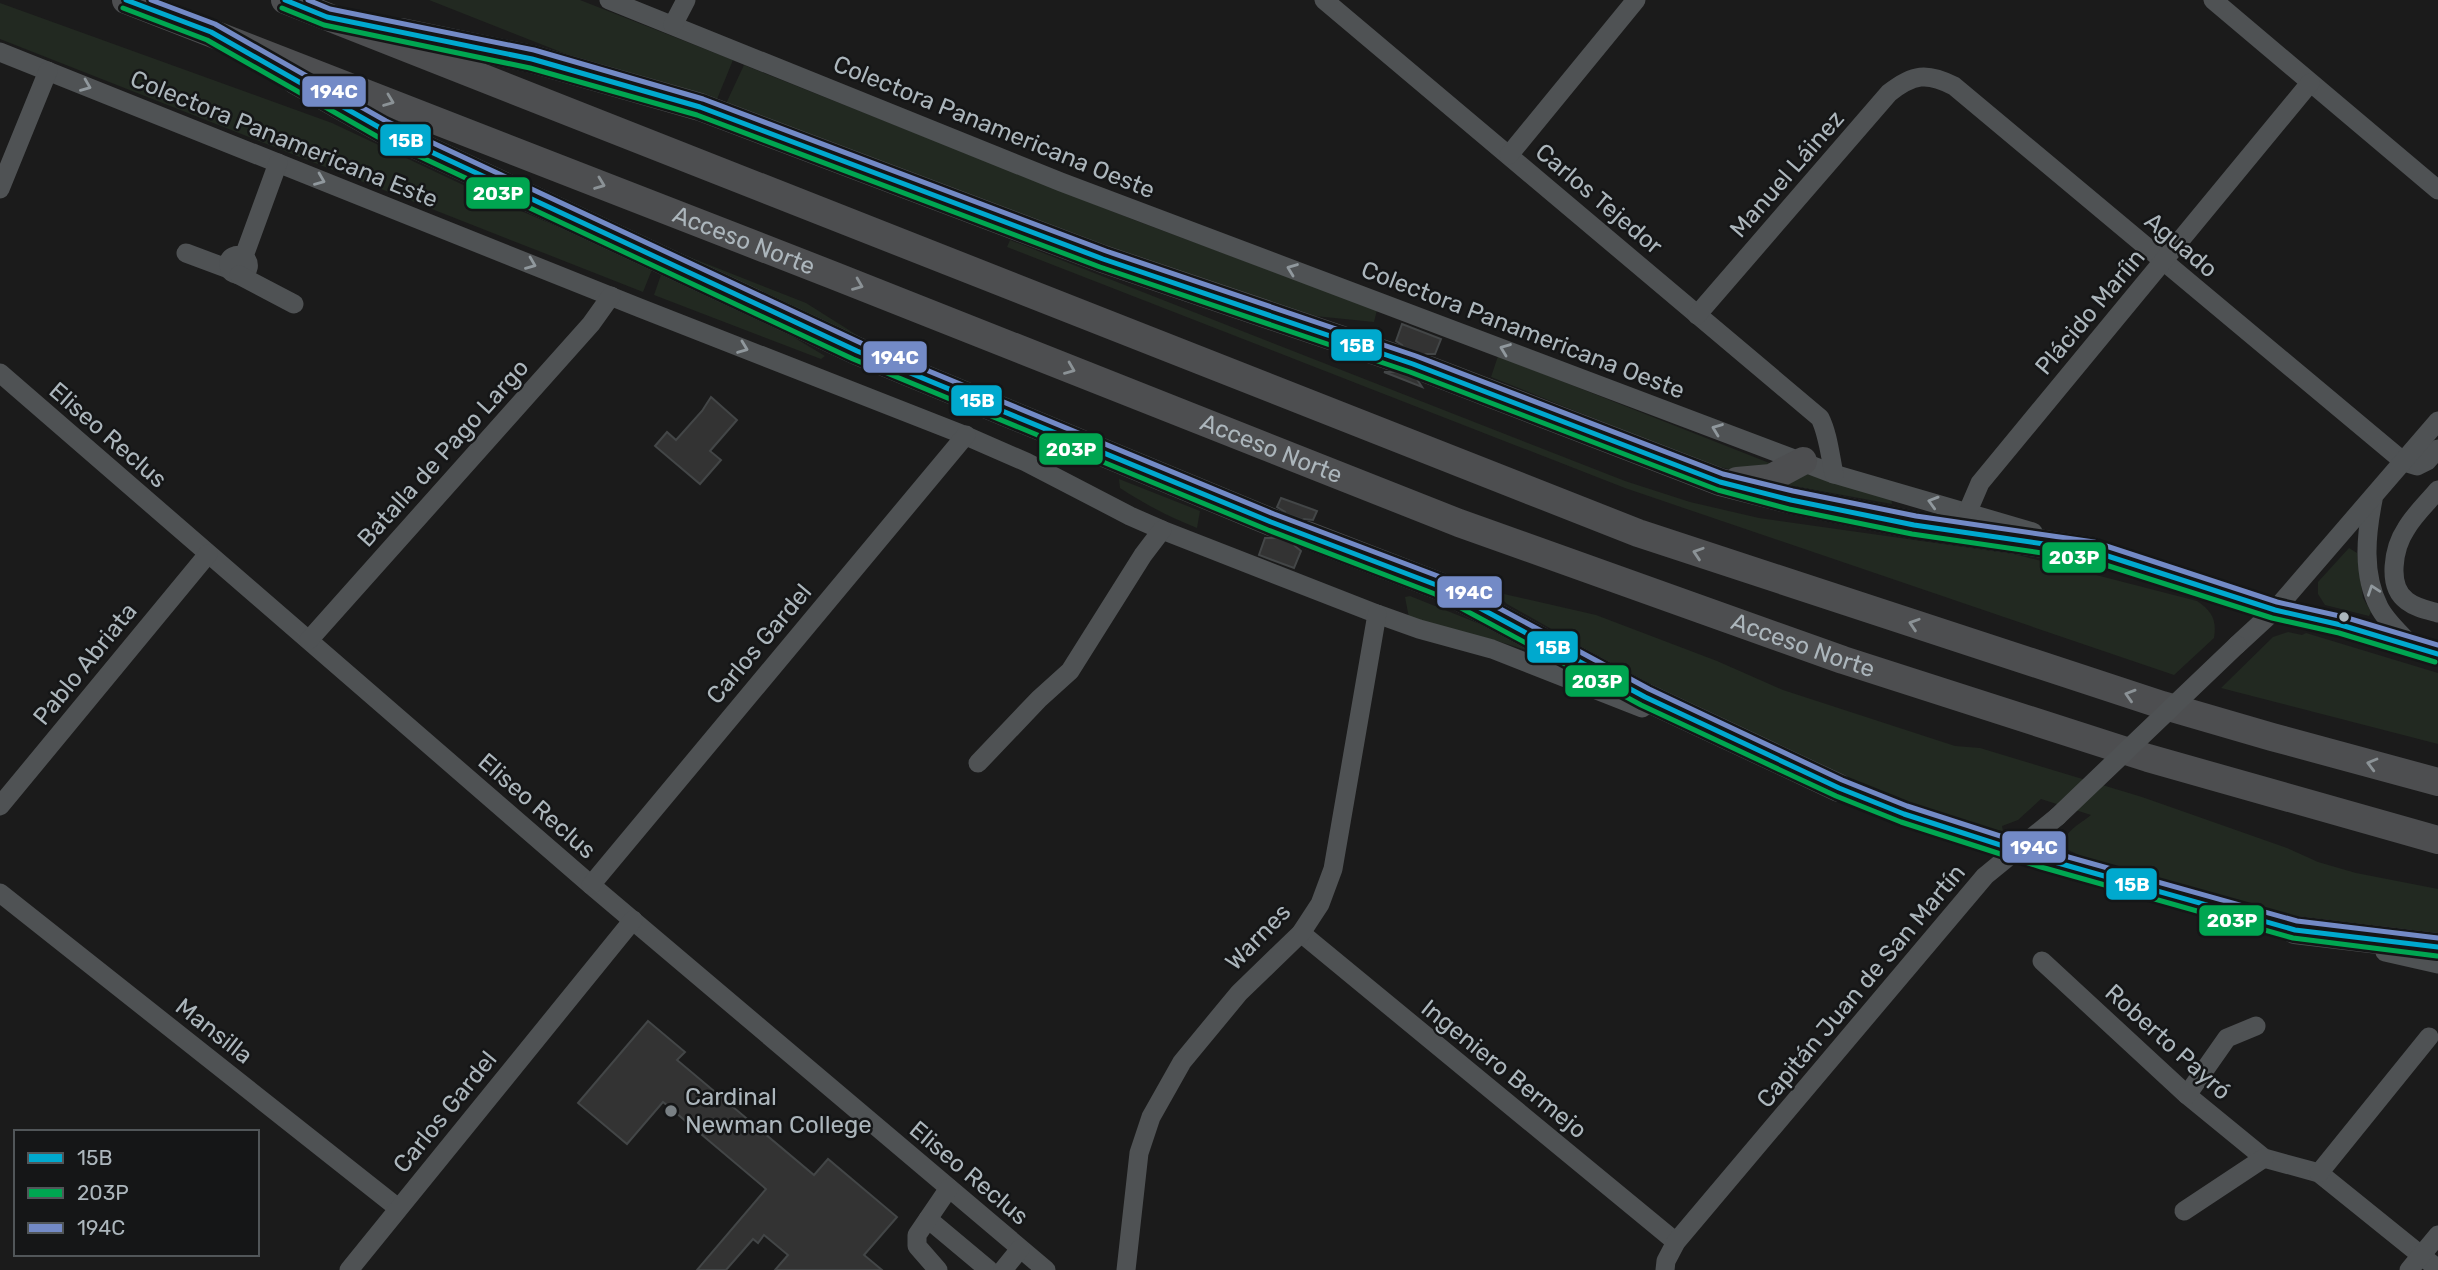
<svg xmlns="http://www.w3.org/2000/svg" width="2438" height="1270" font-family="Rubik,sans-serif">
	<rect width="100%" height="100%" fill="#1b1b1b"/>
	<g fill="#222921">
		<path d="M429,0H580L733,60L715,104L566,54Z"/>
		<path d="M0,3L332,123L493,199L653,267L643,292L0,39Z"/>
		<path d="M744,65L1137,221L1377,310L1374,322L1305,315L1203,283L723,110Z"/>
		<path d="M598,221L806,303L879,349Z"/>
		<path d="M1010,240L1625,481L1690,502L1759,518L2014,554L2197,601C2212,611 2217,620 2214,638L2174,675L1625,488L1007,247Z"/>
		<path d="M663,269L778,328L825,356L821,359L654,295Z"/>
		<path d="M1498,356L1777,466L1750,474L1707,464L1491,377Z"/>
		<path d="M1806,472L1891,497L1892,504L1782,484Z"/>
		<path d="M1119,479L1200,511L1197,528C1169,517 1145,504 1120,488Z"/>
		<path d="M2349,548L2357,553L2363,598L2371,612L2369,616L2325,605L2318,594V582Z"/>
		<path d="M1495,592L1596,615L1717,661L1783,690L1955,746L1980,748L2142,797L2287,848L2318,862L2356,873L2438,889V936L2292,917L2096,863L2064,848C2063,831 2079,825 2091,815L2041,799L2018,820L2002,826L2003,831C1924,820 1849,781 1779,747C1710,713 1641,680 1572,647L1569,639L1507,604Z"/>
		<path d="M1410,596L1537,647L1536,653L1494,640L1417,623L1409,618L1405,597Z"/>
		<path d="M2288,632L2302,635L2306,633L2438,673V744L2221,688L2273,637Z"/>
	</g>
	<g fill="#333" stroke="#434647" stroke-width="2">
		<path d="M1402,324L1441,339L1435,354H1426L1418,358L1414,363L1413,373L1422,387L1384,372H1394L1401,368L1405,362L1406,352L1402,345L1396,341Z"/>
		<path d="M711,397L737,420L710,451L721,460L700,484L655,446L667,432L676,440L702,411Z"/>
		<path d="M1281,498L1317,511L1313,520L1304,519L1296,523L1292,528L1291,538L1295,546L1301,551L1294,568L1259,555L1265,538H1274L1281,536L1287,528V519L1285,512L1277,507Z"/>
		<path d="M648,1021L685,1052L677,1060L814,1175L828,1159L897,1217L864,1255L882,1270H775L788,1255L764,1235L758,1243L753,1239L726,1270H697L766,1189L663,1102L627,1144L578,1103Z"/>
	</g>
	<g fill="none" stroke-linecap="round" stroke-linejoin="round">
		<g stroke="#383a3b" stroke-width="28" stroke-dasharray="28 14" stroke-linecap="butt">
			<path d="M1390,356L1429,370"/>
			<path d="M1271,522L1307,535"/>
		</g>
		<g stroke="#4f5254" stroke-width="19">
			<path d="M609,0L1061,182L1834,474L2033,532"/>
			<path d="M1324,0L1820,418C1828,434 1830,455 1834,474"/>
			<path d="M2213,0L2438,190"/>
			<path d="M673,25L686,0"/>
			<path d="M0,52L640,308L964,435L1026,462L1130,516L1162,530L1377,614L1419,629L1492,649L1642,708"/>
			<path d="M1509,155L1636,0"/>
			<path d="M0,189L48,71"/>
			<path d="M186,253L229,269"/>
			<path d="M244,256C237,254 227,256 229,266C231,282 259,273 244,256L278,163"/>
			<path d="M239,275L294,304"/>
			<path d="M1697,315L1889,93C1913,74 1927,72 1954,86L2404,462L2417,466L2427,461L2438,449"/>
			<path d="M0,373L591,885L1046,1270"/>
			<path d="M2438,490C2427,503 2414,515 2406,529C2394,547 2386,586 2407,601C2416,608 2427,610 2438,613"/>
			<path d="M2373,500C2366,535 2362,574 2379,607C2386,621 2401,634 2411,645"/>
			<path d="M1968,511L1980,483L2310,83"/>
			<path d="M2082,548L2275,610L2341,625L2438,654"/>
			<path d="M309,640L591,324L611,296"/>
			<path d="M2237,645L2275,610L2438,421"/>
			<path d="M978,763L1039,699L1070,671L1143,555L1162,530"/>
			<path d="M1829,784C1983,846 2147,894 2308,933"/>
			<path d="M0,806L208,554"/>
			<path d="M591,885L966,435"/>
			<path d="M0,893L398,1208"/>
			<path d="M1301,933L1676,1242"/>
			<path d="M2385,952L2438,964"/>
			<path d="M2042,961L2187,1095L2264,1158L2319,1173L2438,1269"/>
			<path d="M2187,1095L2227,1038L2256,1026"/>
			<path d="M2319,1173L2429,1037"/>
			<path d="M2184,1211L2264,1158"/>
			<path d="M928,1219L989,1270"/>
			<path d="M349,1270L633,920"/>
			<path d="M938,1270L917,1246V1235L949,1188"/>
			<path d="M1003,1270L1020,1249"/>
			<path d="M1126,1270L1139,1153L1151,1117L1182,1062L1239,993L1301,933L1320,904L1333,869L1377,614"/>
			<path d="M1665,1270L1666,1261L1676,1242L1985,876L2057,817"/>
			<path d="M2409,1270L2438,1235"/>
		</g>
		<g stroke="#4d4e50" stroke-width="28">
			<path id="s1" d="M126,0L835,276L1459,523L1843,660L2148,758L2438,840"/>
			<path d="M285,0L1638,533L2162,705L2272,737L2438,782"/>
			<path d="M401,32L532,59L700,107L1103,259L1390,356"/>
			<path d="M295,80L382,129L857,351L1271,522"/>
			<path d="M1429,370L1720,482L1791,500L1914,525L2092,551"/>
			<path d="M1737,481L1771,478L1803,461"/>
			<path d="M1307,535L1439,586L1645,697L1839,788"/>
			<path d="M2295,930L2438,947"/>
		</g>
		<path stroke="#4f5254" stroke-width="19" d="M2057,817L2237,645"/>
		<defs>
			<g id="bus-1">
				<path d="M126,0L211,32L382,129L857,351L1271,522L1439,586L1645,697L1839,788L1904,814L2044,859L2295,930L2438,947"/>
				<path d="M285,0L327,17L532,59L700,107L1103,259L1413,364L1720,482L1791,500L1914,525L2092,551L2275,610L2341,625L2438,654"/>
			</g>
			<g id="bus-2">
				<path d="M123,8L207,40L378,137L853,359L1268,530L1435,594L1641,705L1836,796L1901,822L2041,867L2293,938L2437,956"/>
				<path d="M282,8L324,25L530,68L697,115L1100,267L1410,372L1718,490L1789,509L1912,534L2090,560L2272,618L2339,633L2435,662"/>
			</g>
			<g id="bus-3">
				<path d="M151,0L215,24L386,121L861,343L1274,514L1443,578L1649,689L1842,780L1907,806L2047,851L2297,921L2438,938"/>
				<path d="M308,0L330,9L534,50L703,99L1106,251L1416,356L1723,474L1793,491L1916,516L2094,542L2277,602L2344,617L2438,645"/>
			</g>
		</defs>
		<use href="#bus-1" stroke="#151617" stroke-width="10"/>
		<use href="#bus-2" stroke="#151617" stroke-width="10"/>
		<use href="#bus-3" stroke="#151617" stroke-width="10"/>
		<use href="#bus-1" stroke="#00a9ce" stroke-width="5"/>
		<use href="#bus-2" stroke="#00a651" stroke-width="5"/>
		<use href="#bus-3" stroke="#738ac6" stroke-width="5"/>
	</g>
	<defs><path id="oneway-chevron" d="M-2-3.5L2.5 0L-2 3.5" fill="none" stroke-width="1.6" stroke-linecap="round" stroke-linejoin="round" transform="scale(1.75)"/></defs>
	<g stroke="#90989d">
		<use href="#oneway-chevron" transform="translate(86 86) rotate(22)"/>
		<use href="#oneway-chevron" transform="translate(320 180) rotate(22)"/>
		<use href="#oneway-chevron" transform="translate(531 264) rotate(22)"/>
		<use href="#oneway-chevron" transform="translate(1292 269) rotate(-159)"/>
		<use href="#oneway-chevron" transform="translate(743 348) rotate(21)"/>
		<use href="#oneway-chevron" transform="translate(1505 349) rotate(-159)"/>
		<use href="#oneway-chevron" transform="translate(1717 429) rotate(-159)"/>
		<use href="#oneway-chevron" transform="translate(1933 502) rotate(-164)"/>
		<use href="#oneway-chevron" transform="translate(2373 590) rotate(-109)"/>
	</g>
	<g stroke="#8b9296">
		<use href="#oneway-chevron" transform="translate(389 101) rotate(21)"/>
		<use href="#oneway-chevron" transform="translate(600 184) rotate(21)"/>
		<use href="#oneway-chevron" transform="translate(858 285) rotate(22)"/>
		<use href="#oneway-chevron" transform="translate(1070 369) rotate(22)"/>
		<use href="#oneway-chevron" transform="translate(1698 553) rotate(-162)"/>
		<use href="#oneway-chevron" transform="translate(1914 624) rotate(-162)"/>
		<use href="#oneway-chevron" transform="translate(2130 695) rotate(-163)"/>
		<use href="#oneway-chevron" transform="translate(2372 764) rotate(-165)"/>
	</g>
	<circle fill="#acb6bc" stroke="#151617" stroke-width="2.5" cx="2344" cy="617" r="6"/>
	<circle fill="#798084" stroke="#151617" stroke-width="2.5" cx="671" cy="1111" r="7"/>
	<g text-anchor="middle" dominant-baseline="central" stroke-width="5" stroke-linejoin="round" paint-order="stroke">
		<g font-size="24" fill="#acb6bc" stroke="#151617">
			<text transform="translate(994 127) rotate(22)">Colectora Panamericana Oeste</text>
			<text transform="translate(284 139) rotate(22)">Colectora Panamericana Este</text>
			<text transform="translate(1787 174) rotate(-49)">Manuel Láinez</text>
			<text transform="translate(1599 199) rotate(40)">Carlos Tejedor</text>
			<text stroke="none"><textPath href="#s1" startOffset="663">Acceso Norte</textPath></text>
			<text transform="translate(2181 245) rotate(40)">Aguado</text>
			<text transform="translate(2090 312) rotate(-50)">Plácido Maríin</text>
			<text transform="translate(1523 330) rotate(21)">Colectora Panamericana Oeste</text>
			<text transform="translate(108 435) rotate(41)">Eliseo Reclus</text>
			<text stroke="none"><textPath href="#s1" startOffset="1230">Acceso Norte</textPath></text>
			<text transform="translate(443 453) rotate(-48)">Batalla de Pago Largo</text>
			<text transform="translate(759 644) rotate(-50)">Carlos Gardel</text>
			<text stroke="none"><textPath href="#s1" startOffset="1797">Acceso Norte</textPath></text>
			<text transform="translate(85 664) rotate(-51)">Pablo Abriata</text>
			<text transform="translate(537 806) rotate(41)">Eliseo Reclus</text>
			<text transform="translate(1258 937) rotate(-46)">Warnes</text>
			<text transform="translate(1861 986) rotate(-50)">Capitán Juan de San Martín</text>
			<text transform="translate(214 1031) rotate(38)">Mansilla</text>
			<text transform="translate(2168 1042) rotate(42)">Roberto Payró</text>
			<text transform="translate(1504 1069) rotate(39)">Ingeniero Bermejo</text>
			<text transform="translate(445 1112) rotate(-51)">Carlos Gardel</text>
			<text transform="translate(969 1173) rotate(40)">Eliseo Reclus</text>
		</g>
		<g font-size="24" fill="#acb6bc" stroke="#151617" text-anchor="start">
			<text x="685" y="1097">Cardinal<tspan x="685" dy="28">Newman College</tspan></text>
		</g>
	</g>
	<g stroke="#151617" stroke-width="2.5">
		<rect x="301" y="75" width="66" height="33" rx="7" fill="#738ac6"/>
		<rect x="379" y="123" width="53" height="34" rx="7" fill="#00a9ce"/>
		<rect x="465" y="176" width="66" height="34" rx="7" fill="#00a651"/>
		<rect x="1330" y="328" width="53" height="34" rx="7" fill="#00a9ce"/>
		<rect x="862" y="340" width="66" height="34" rx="7" fill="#738ac6"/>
		<rect x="950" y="384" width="53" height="33" rx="7" fill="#00a9ce"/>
		<rect x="1038" y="432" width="66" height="34" rx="7" fill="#00a651"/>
		<rect x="2041" y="541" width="66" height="33" rx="7" fill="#00a651"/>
		<rect x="1436" y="575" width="67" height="34" rx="7" fill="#738ac6"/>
		<rect x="1526" y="630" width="53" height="34" rx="7" fill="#00a9ce"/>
		<rect x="1564" y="664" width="66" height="34" rx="7" fill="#00a651"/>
		<rect x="2001" y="830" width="66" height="34" rx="7" fill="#738ac6"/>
		<rect x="2105" y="867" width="53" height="34" rx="7" fill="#00a9ce"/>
		<rect x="2198" y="904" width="67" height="33" rx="7" fill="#00a651"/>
	</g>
	<g font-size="19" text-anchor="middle" font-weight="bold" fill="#fff">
		<text x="334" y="98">194C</text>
		<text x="406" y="147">15B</text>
		<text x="498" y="200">203P</text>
		<text x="1357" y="352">15B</text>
		<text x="895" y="364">194C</text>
		<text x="977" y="407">15B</text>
		<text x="1071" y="456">203P</text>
		<text x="2074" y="564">203P</text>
		<text x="1469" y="599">194C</text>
		<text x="1553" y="654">15B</text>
		<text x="1597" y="688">203P</text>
		<text x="2034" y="854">194C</text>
		<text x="2132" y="891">15B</text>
		<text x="2232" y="927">203P</text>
	</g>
	<rect x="14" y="1130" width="245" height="126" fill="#151617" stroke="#515659" stroke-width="2"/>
	<rect x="28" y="1153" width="35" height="10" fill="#00a9ce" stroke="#515659" stroke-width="2"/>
	<text x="77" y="1165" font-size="21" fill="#acb6bc">15B</text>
	<rect x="28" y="1188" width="35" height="10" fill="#00a651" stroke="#515659" stroke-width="2"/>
	<text x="77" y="1200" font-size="21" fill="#acb6bc">203P</text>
	<rect x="28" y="1223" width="35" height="10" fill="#738ac6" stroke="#515659" stroke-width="2"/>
	<text x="77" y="1235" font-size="21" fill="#acb6bc">194C</text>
</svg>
